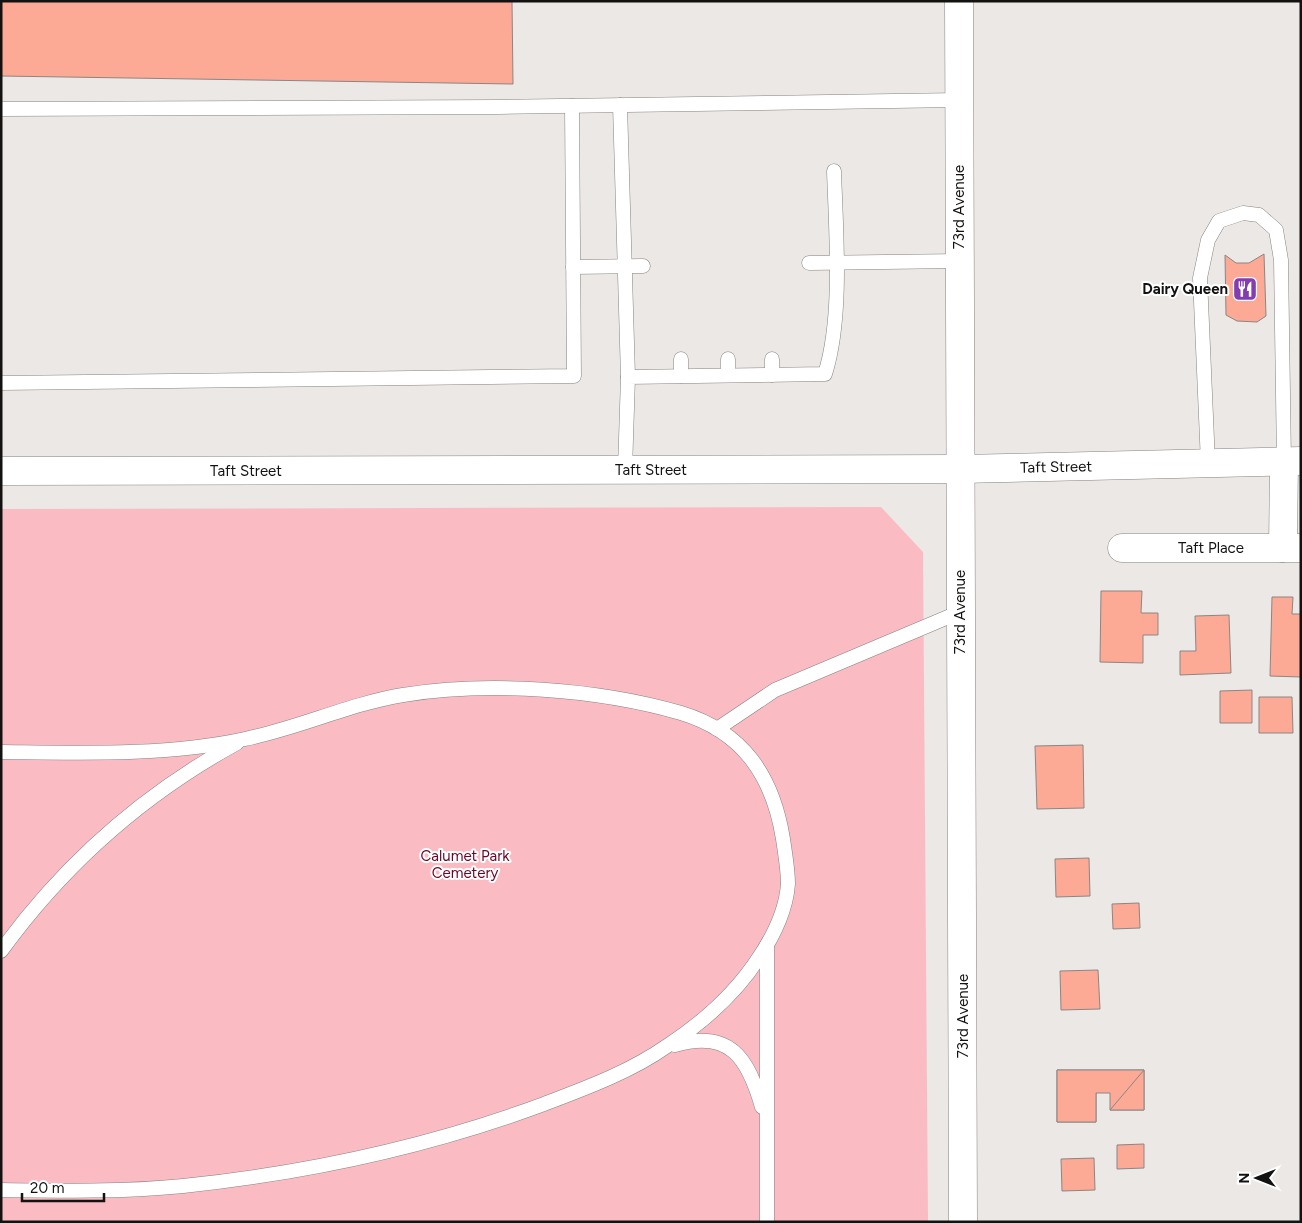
<svg xmlns="http://www.w3.org/2000/svg" width="1302" height="1223" font-family="Figtree,sans-serif">
	<rect width="100%" height="100%" fill="#ece8e5"/>
	<path fill="#fabcc2" d="M881,507L923,552L928,1222H1V509Z"/>
	<g fill="#fca996" stroke="#8a8684">
		<path d="M1,1H512L513,84L1,76Z"/>
		<path d="M1264,254L1266,316L1257,322L1237,321L1226,315L1225,255L1236,263H1249Z"/>
		<path d="M1101,591H1142L1141,613H1158V635H1143V663L1100,662Z"/>
		<path d="M1272,597H1293L1292,614H1301V677L1270,676Z"/>
		<path d="M1229,615L1231,673L1180,675V651H1196L1195,616Z"/>
		<path d="M1252,690V723H1220V691Z"/>
		<path d="M1259,697H1292L1293,733H1259Z"/>
		<path d="M1083,745L1084,808L1037,809L1035,746Z"/>
		<path d="M1089,858L1090,896L1056,897L1055,859Z"/>
		<path d="M1139,903L1140,928L1113,929L1112,904Z"/>
		<path d="M1098,970L1100,1009L1061,1010L1060,971Z"/>
		<path d="M1057,1070H1144L1096,1093V1122H1057Z"/>
		<path d="M1057,1070H1144V1110H1110V1093H1096V1122H1057Z"/>
		<path d="M1144,1070V1110H1110Z"/>
		<path d="M1144,1144V1168L1117,1169V1145Z"/>
		<path d="M1094,1158L1095,1190L1062,1191L1061,1159Z"/>
	</g>
	<g fill="none" stroke-linecap="round" stroke-linejoin="round">
		<defs>
			<g id="service">
				<path d="M620,105L628,377"/>
				<path d="M1,109L499,107L959,100"/>
				<path d="M809,263L959,261"/>
				<path d="M573,267L643,266"/>
				<path d="M681,359V376"/>
				<path d="M728,359V375"/>
				<path d="M772,359V375"/>
				<path d="M1,383L574,376L572,106"/>
				<path d="M1208,463L1200,278L1208,240L1219,221L1243,213L1259,215L1276,230L1281,260L1284,462"/>
				<path d="M625,470L628,377L825,374C843,317 836,232 834,171"/>
				<path d="M717,729L775,690L960,612"/>
				<path d="M1,752C81,753 167,756 245,739C299,728 349,704 403,695C489,681 598,689 681,713C744,732 773,777 783,839C785,853 788,869 788,884C786,911 773,937 758,959C735,994 702,1023 667,1046C630,1072 586,1088 544,1104C428,1147 306,1173 183,1186C122,1192 62,1191 1,1190"/>
				<path d="M1,951C65,863 142,795 237,743"/>
				<path d="M675,1045C730,1029 748,1058 762,1107"/>
				<path d="M767,1222V945"/>
			</g>
			<g id="minor">
				<path d="M1122,548H1301"/>
				<path d="M1283,548L1284,462"/>
			</g>
			<path id="tertiary" d="M959,1L963,1222"/>
			<path id="secondary" d="M1,471L960,469L1301,461"/>
		</defs>
		<use href="#service" stroke="#868280" stroke-width="15"/>
		<use href="#minor" stroke="#868280" stroke-width="29"/>
		<use href="#tertiary" stroke="#868280" stroke-width="29"/>
		<use href="#secondary" stroke="#868280" stroke-width="29"/>
		<use href="#service" stroke="#fff" stroke-width="14"/>
		<use href="#minor" stroke="#fff" stroke-width="28"/>
		<use href="#tertiary" stroke="#fff" stroke-width="28"/>
		<use href="#secondary" stroke="#fff" stroke-width="28"/>
	</g>
	<defs>
		<symbol id="restaurant-square" viewBox="-11 -11 22 22"><rect x="-9" y="-9" width="18" height="18" rx="4" fill="#823db0" stroke="#fff"/><path d="M-5-6h1v4h1v-4h1v4h1v-4h1v5L-1.5 .5V6h-2V.5L-5-1ZM5-6V6H3V1.5H1.5Q1.5-4 5-6Z" fill="#fff"/></symbol>
	</defs>
	<g fill-rule="evenodd">
		<use href="#restaurant-square" x="1231" y="275" width="28" height="28"/>
	</g>
	<g text-anchor="middle" dominant-baseline="central" stroke-width="4" stroke-linejoin="round" paint-order="stroke">
		<g font-size="15" fill="#131211" stroke="#fff">
			<text transform="translate(959 207) rotate(-90)">73rd Avenue</text>
			<text transform="translate(1056 467) rotate(-1)">Taft Street</text>
			<text x="651" y="470">Taft Street</text>
			<text x="246" y="471">Taft Street</text>
			<text x="1211" y="548">Taft Place</text>
			<text transform="translate(960 612) rotate(-90)">73rd Avenue</text>
			<text transform="translate(963 1016) rotate(-90)">73rd Avenue</text>
		</g>
		<g font-size="15" font-weight="bold" fill="#131211" stroke="#fff" text-anchor="end">
			<text x="1228" y="289">Dairy Queen</text>
		</g>
		<g font-size="15" fill="#6c0524" stroke="#fff">
			<text x="465" y="856">Calumet Park<tspan x="465" dy="17">Cemetery</tspan></text>
		</g>
	</g>
	<rect width="1302" height="1223" fill="none" stroke="#131211" stroke-width="5"/>
	<g transform="translate(1257 1178) rotate(270)" stroke="#ffffff" stroke-width="4" paint-order="stroke">
	<path d="M0-4L9 19L0 12L-9 19Z" fill="#131211"/>
	<text y="-8" font-size="14" font-weight="bold" text-anchor="middle" fill="#131211">N</text>
	</g>
	<path d="M22 1193v8h82v-8" fill="none" stroke="#131211" stroke-width="2.5"/>
	<text x="30" y="1193" font-size="15" fill="#131211" stroke="#ffffff" stroke-width="4" paint-order="stroke">20 m</text>
</svg>
